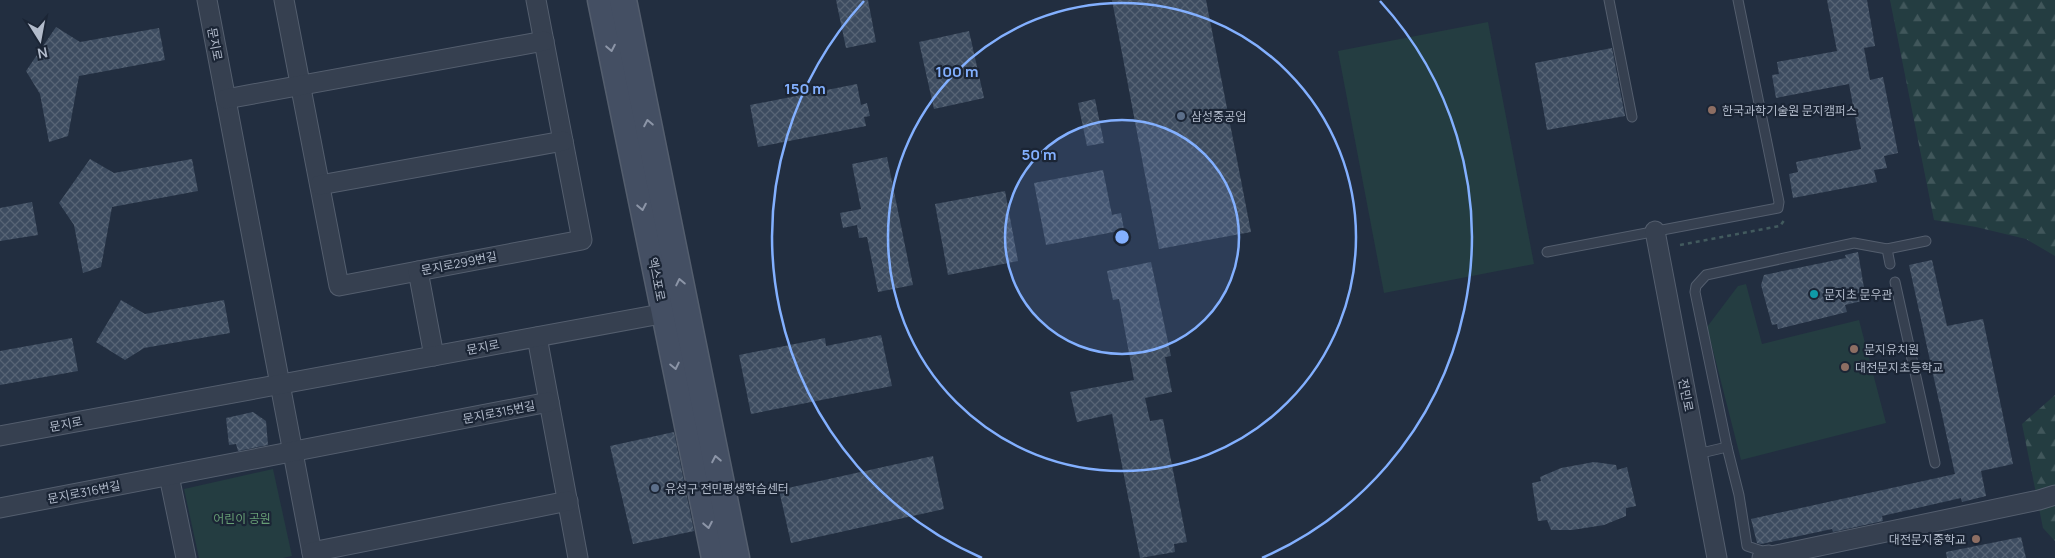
<svg xmlns="http://www.w3.org/2000/svg" width="2055" height="558" font-family="Manrope,'Noto Sans KR',sans-serif">
	<defs>
		<pattern id="forest-firs" width="22" height="20" patternUnits="userSpaceOnUse" patternTransform="scale(1.25)"><rect width="22" height="20" fill="#243d41"/><path d="M5 1l3.5 6h-7zM16 11l3.5 6h-7z" fill="#41575b"/></pattern>
		<pattern id="building-cross-hatch" width="8" height="8" patternUnits="userSpaceOnUse" patternTransform="scale(1.25)"><rect width="8" height="8" fill="#3d4c60"/><path d="M0 0l8 8M0 8l8-8" fill="none" stroke="#576475"/></pattern>
	</defs>
	<rect width="100%" height="100%" fill="#222e40"/>
	<g fill="url(#forest-firs)">
		<path d="M1890,0H2055V256L2026,239L1976,227L1934,220Z"/>
		<path d="M2055,395V541L2043,528L2022,424Z"/>
	</g>
	<g fill="#243d41">
		<path d="M1488,22L1534,264L1384,293L1338,51Z"/>
		<path d="M1746,284L1762,344L1859,320L1886,423L1741,460L1707,327L1738,286Z"/>
		<path d="M273,469L292,556L283,558H199L184,489Z"/>
	</g>
	<g fill="url(#building-cross-hatch)">
		<path d="M836,0H868L876,42L846,48Z"/>
		<path d="M1112,0H1206L1251,232L1159,249Z"/>
		<path d="M1827,0H1867L1875,46L1864,48L1870,80L1883,77L1898,153L1884,156L1887,168L1874,170L1877,182L1793,198L1789,174L1798,172L1796,162L1861,149L1849,84L1776,98L1772,75L1779,74L1777,62L1837,51Z"/>
		<path d="M56,27L80,42L159,28L165,60L79,76L68,136L49,142L40,94L26,71Z"/>
		<path d="M969,31L984,98L934,109L919,42Z"/>
		<path d="M1612,48L1625,116L1547,130L1535,63Z"/>
		<path d="M857,84L861,105L867,103L870,116L864,117L866,126L758,147L750,105Z"/>
		<path d="M1095,99L1104,143L1087,146L1078,103Z"/>
		<path d="M887,157L913,285L878,292L867,237L859,238L857,225L843,228L840,213L861,209L852,164Z"/>
		<path d="M90,159L114,173L192,159L198,191L112,207L101,267L83,273L74,225L59,203Z"/>
		<path d="M1103,170L1112,215L1121,213L1124,230L1046,245L1034,183Z"/>
		<path d="M1005,191L1018,261L948,275L935,204Z"/>
		<path d="M32,202L38,235L0,241V208Z"/>
		<path d="M1858,252L1866,300L1845,305L1847,312L1778,329L1777,324L1772,325L1761,285L1764,275L1846,258L1845,255Z"/>
		<path d="M1932,260L1947,326L1983,319L2013,464L1981,471L1986,496L1962,502L1961,498L1882,516L1883,521L1833,532L1832,529L1761,544L1757,543L1751,519L1955,474L1909,265Z"/>
		<path d="M1151,262L1171,356L1165,357L1172,392L1145,398L1150,421L1163,419L1187,542L1174,544L1175,552L1140,558L1112,414L1077,422L1070,392L1134,380L1119,299L1113,300L1107,271Z"/>
		<path d="M121,300L145,314L224,300L230,333L144,348L125,360L96,342Z"/>
		<path d="M881,335L892,386L751,414L739,355L825,338L826,346Z"/>
		<path d="M72,338L78,371L0,385V351Z"/>
		<path d="M253,412L266,421L268,445L238,451L236,444L229,445L226,418Z"/>
		<path d="M674,432L694,531L633,544L610,446Z"/>
		<path d="M933,456L944,509L791,543L779,490Z"/>
		<path d="M1594,462L1616,465L1617,470L1627,467L1636,506L1626,508V516L1604,525L1572,530H1551L1547,520L1538,521L1532,483L1541,481L1540,477L1561,468Z"/>
		<path d="M2021,537L2026,558H1947L1946,552Z"/>
	</g>
	<g fill="none" stroke-linecap="round" stroke-linejoin="round">
		<defs>
			<g id="lane">
				<path d="M1609,0L1632,117"/>
				<path d="M1887,249L1926,241"/>
				<path d="M1547,252L1778,208L1779,202L1738,0"/>
				<path d="M1895,282L1935,463"/>
				<path d="M1727,447L1695,292L1696,286L1706,275L1854,243L1887,249L1890,264"/>
				<path d="M1697,454L1727,447L1739,495L1747,546L1762,551L1769,550"/>
			</g>
			<g id="street">
				<path d="M207,0L313,558"/>
				<path d="M284,0L339,286L582,240L536,0"/>
				<path d="M226,99L544,41"/>
				<path d="M320,185L563,141"/>
				<path d="M1655,231L1717,558"/>
				<path d="M418,271L434,356"/>
				<path d="M537,337L578,558"/>
				<path d="M0,436L677,311"/>
				<path d="M169,476L186,558"/>
				<path d="M0,508L549,402"/>
				<path d="M312,552L568,501"/>
				<path d="M1762,558L2039,500L2055,495"/>
			</g>
			<g id="secondary">
				<path d="M601,0L715,558"/>
				<path d="M623,0L736,558"/>
			</g>
		</defs>
		<use href="#lane" stroke="#545e6e" stroke-width="11"/>
		<use href="#street" stroke="#545e6e" stroke-width="21"/>
		<use href="#secondary" stroke="#545e6e" stroke-width="29"/>
		<path stroke="#425a5e" stroke-width="2.5" stroke-dasharray="4 4" stroke-linecap="butt" d="M1680,245L1780,226L1785,219"/>
		<use href="#lane" stroke="#364050" stroke-width="9"/>
		<use href="#street" stroke="#364050" stroke-width="19"/>
		<use href="#secondary" stroke="#444f63" stroke-width="26"/>
	</g>
	<defs><path id="oneway-chevron" d="M-2-3.5L2.5 0L-2 3.5" fill="none" stroke-width="1.6" stroke-linecap="round" stroke-linejoin="round" transform="scale(1.25)"/></defs>
	<g stroke="#8c95a7">
		<use href="#oneway-chevron" transform="translate(611 48) rotate(79)"/>
		<use href="#oneway-chevron" transform="translate(648 123) rotate(-101)"/>
		<use href="#oneway-chevron" transform="translate(642 207) rotate(79)"/>
		<use href="#oneway-chevron" transform="translate(680 282) rotate(-102)"/>
		<use href="#oneway-chevron" transform="translate(675 366) rotate(78)"/>
		<use href="#oneway-chevron" transform="translate(716 459) rotate(-101)"/>
		<use href="#oneway-chevron" transform="translate(708 525) rotate(79)"/>
	</g>
	<circle cx="1122" cy="237" r="117" fill="#83b0ff" fill-opacity=".12"/>
	<g fill="none" stroke="#83b0ff" stroke-width="2.5">
		<circle cx="1122" cy="237" r="117"/>
		<circle cx="1122" cy="237" r="234"/>
		<path d="M982 558A350 350 0 0 1 864 1M1380 1A350 350 0 0 1 1262 558"/>
	</g>
	<g fill="#8d6e63" stroke="#1b2535" stroke-width="2">
		<circle cx="1712" cy="110" r="5"/>
		<circle cx="1854" cy="349" r="5"/>
		<circle cx="1845" cy="367" r="5"/>
		<circle cx="1976" cy="539" r="5"/>
	</g>
	<g fill="#5c6f8a" stroke="#1b2535" stroke-width="2">
		<circle cx="1181" cy="116" r="5"/>
		<circle cx="655" cy="488" r="5"/>
	</g>
	<circle fill="#0f9aa8" stroke="#1b2535" stroke-width="2" cx="1814" cy="294" r="5"/>
	<g text-anchor="middle" dominant-baseline="central" stroke-width="4.5" stroke-linejoin="round" paint-order="stroke">
		<g font-size="12" fill="#b2bbcb" stroke="#1b2535">
			<text transform="translate(215 44) rotate(79)">문지로</text>
			<text transform="translate(459 263) rotate(-11)">문지로299번길</text>
			<text transform="translate(657 279) rotate(79)">엑스포로</text>
			<text transform="translate(483 347) rotate(-11)">문지로</text>
			<text transform="translate(1686 395) rotate(79)">전민로</text>
			<text transform="translate(499 412) rotate(-11)">문지로315번길</text>
			<text transform="translate(66 424) rotate(-11)">문지로</text>
			<text transform="translate(84 492) rotate(-11)">문지로316번길</text>
		</g>
		<g font-size="12" fill="#b2bbcb" stroke="#1b2535" text-anchor="start">
			<text x="1722" y="110">한국과학기술원 문지캠퍼스</text>
			<text x="1191" y="116">삼성중공업</text>
			<text x="1824" y="294">문지초 문우관</text>
			<text x="1864" y="349">문지유치원</text>
			<text x="1855" y="367">대전문지초등학교</text>
			<text x="665" y="488">유성구 전민평생학습센터</text>
			<text x="1966" y="539" text-anchor="end">대전문지중학교</text>
		</g>
		<g font-size="12" fill="#679e75" stroke="#1b2535">
			<text x="242" y="518">어린이 공원</text>
		</g>
	</g>
	<circle cx="1122" cy="237" r="8" fill="#83b0ff" stroke="#1b2535" stroke-width="2.5"/>
	<g font-size="15" text-anchor="middle" font-weight="bold" fill="#83b0ff" stroke="#1b2535" stroke-width="4.5" stroke-linejoin="round" paint-order="stroke">
		<text x="957" y="77">100 m</text>
		<text x="805" y="94">150 m</text>
		<text x="1039" y="160">50 m</text>
	</g>
	<g transform="translate(40 40) rotate(169)" stroke="#1b2535" stroke-width="4" paint-order="stroke">
	<path d="M0-4L9 19L0 12L-9 19Z" fill="#b2bbcb"/>
	<text y="-8" font-size="14" font-weight="bold" text-anchor="middle" fill="#b2bbcb">N</text>
	</g>
</svg>
